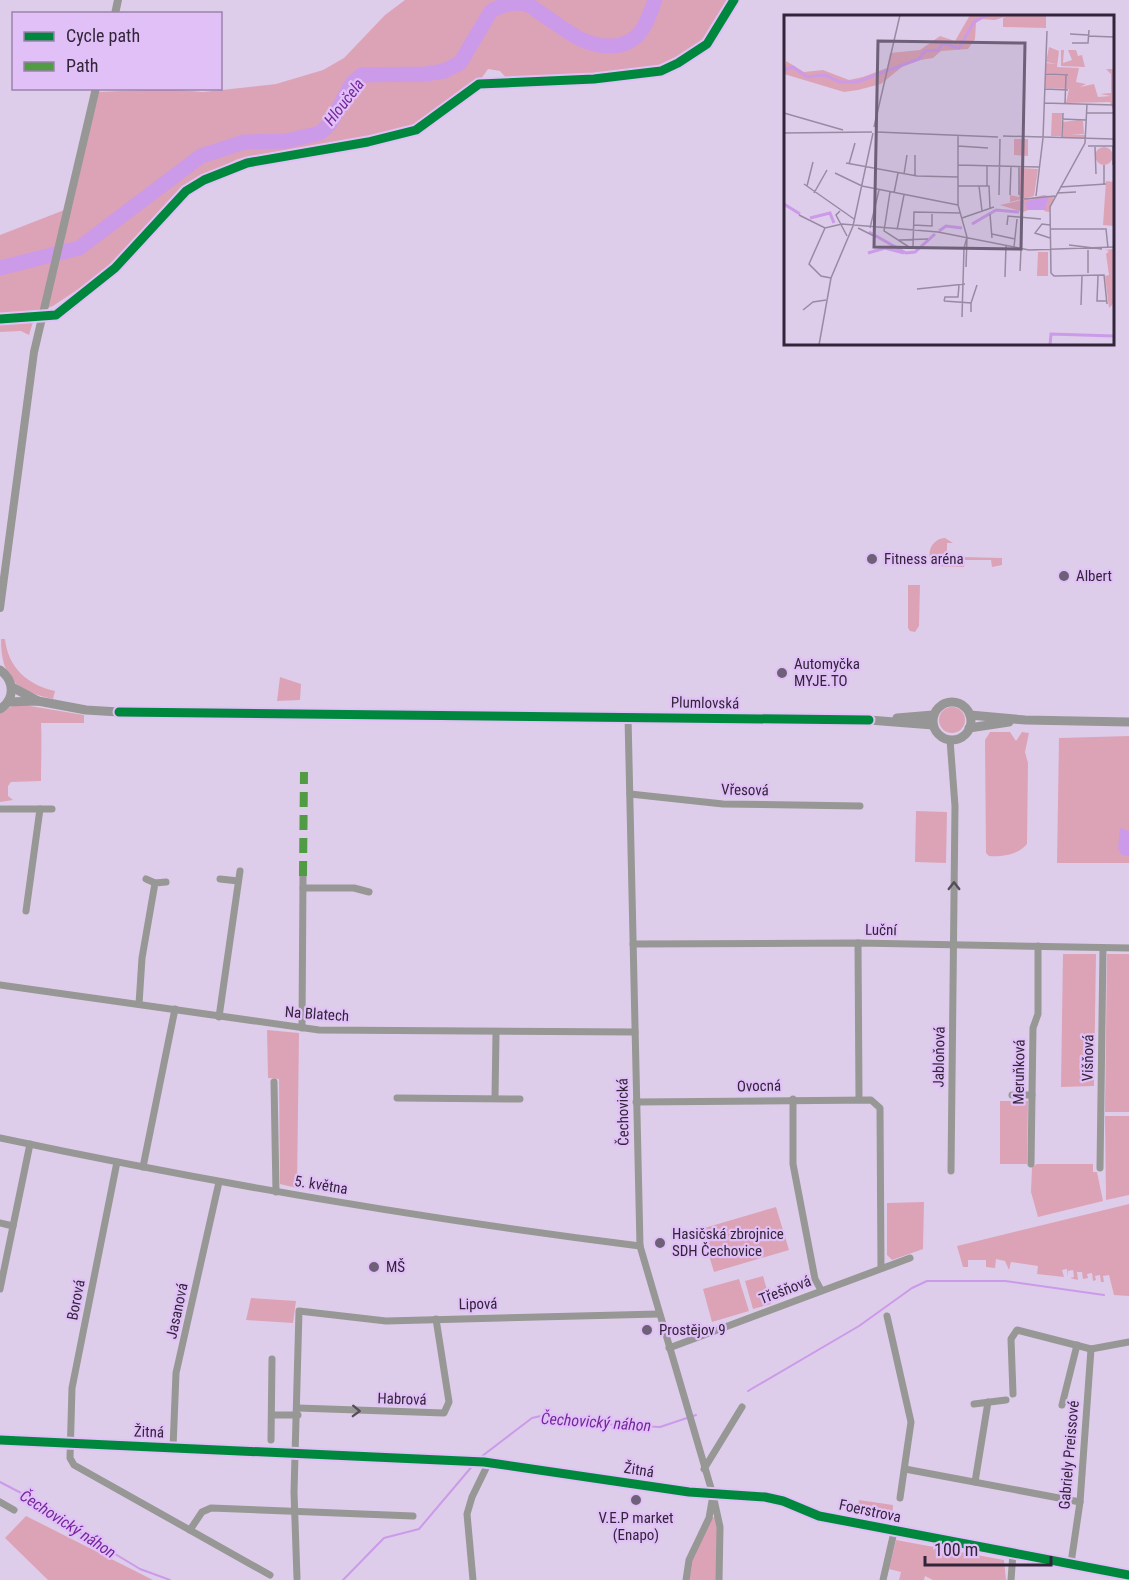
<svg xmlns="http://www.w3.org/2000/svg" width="1129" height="1580" font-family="'Roboto Condensed',sans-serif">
	<rect width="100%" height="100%" fill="#decdea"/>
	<g fill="#dca3b7">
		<path d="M405,0H729C707,41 699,54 652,69L508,80L500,71L488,69L479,82L470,84L422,126L362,140L238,159L190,182L113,266L53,306L36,312L29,335L21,331L0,332V235L72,207L98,92L167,89L203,92L276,84L323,70L344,58L385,15Z"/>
		<path d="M945,538L953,543H947V566H963L964,557L1002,558V565L992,567L991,560H965L964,567L934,566C925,556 930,539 945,538Z"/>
		<path d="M908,585H920L919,626L915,632L910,631L908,628Z"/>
		<path d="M1,639H5C8,668 28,685 55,691L53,699C16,691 1,678 1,639Z"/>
		<path d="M280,677L301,684L300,700L277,701Z"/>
		<path d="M24,705L84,715V723H41C42,744 41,759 41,781L11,782L8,786V796L13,800L0,802V713L12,706Z"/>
		<circle cx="952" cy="720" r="13"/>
		<path d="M990,732H1010L1016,741L1022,732L1029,733L1025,752L1028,763L1027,844C1018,855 1002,857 989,856L986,853L985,740Z"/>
		<path d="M1129,736V863H1057L1059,738Z"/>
		<path d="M916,811L947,812L946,863L915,862Z"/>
		<path d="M1063,954H1096L1094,1086L1061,1087Z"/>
		<path d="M1107,954H1129V1112H1105Z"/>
		<path d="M267,1030L299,1033L297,1188L280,1184L279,1079L268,1078Z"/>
		<path d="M1000,1101H1028L1027,1164H1000Z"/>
		<path d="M1105,1116H1129V1195L1106,1200Z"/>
		<path d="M1037,1164H1093V1172H1097L1103,1201L1038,1217L1031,1192L1032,1167Z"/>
		<path d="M924,1202L923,1249L892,1260L887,1255V1203Z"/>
		<path d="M1129,1204V1296L1114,1295L1109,1275L1103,1276L1104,1282H1101L1100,1275L1095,1276L1096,1280L1093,1281L1092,1273L1087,1274L1088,1278L1083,1279L1082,1272H1077L1078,1280L1070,1278L1074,1277L1073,1270L1068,1271V1277L1067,1269L1062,1270L1064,1277L1037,1274L1038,1266L1011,1262L1009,1270L1005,1261L996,1259L995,1268L986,1267V1260H968V1267H963L957,1246Z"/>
		<path d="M776,1207L789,1250L714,1272L701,1229Z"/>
		<path d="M763,1276L771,1304L753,1309L745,1281Z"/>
		<path d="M739,1279L749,1311L712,1322L703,1289Z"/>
		<path d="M251,1298L296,1301L293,1323L246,1320Z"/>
		<path d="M859,1500L893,1505L892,1519L857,1514Z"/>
		<path d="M26,1516L153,1580H48L5,1538Z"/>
		<path d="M712,1517H718L719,1580H686L687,1570Z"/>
		<path d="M896,1540L1004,1560L1006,1580H933L925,1576L924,1580H899L901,1572L889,1569Z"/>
	</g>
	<path fill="#cb9ae9" d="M1120,828L1129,831V856L1122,855L1118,849Z"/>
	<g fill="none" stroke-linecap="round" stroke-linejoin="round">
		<g stroke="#cb9ae9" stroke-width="2">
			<path d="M748,1391L859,1326L912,1288L927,1281H1005L1104,1295"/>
			<path d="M477,1460L532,1418L545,1415L601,1424L660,1427L696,1415"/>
			<path d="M0,1482L50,1508L82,1534L140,1569L170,1580"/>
			<path d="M343,1580L384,1538L419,1529L474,1464"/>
		</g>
		<path stroke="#cb9ae9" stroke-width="15" d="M0,268L79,248L201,156L244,142L286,141L320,133L330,124L352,83L361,75L426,74L444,71L460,63L491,11C499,6 516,1 526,4C532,6 537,11 542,14C564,29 584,47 612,46C640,45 647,23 655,0"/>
		<g stroke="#979795" stroke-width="7">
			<path d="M628,717L640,1246L713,1495"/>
			<path d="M950,740L955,806L951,1171"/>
			<path d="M630,794L723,804L860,806"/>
			<path d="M0,809H52"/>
			<path d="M146,879L155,883"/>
			<path d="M220,879L238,881"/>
			<path d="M303,888H354L369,892"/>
			<path d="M26,911L40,809"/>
			<path d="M858,943L859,1098"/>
			<path d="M633,944L858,943L1129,948"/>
			<path d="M0,985L319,1030L635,1032"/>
			<path d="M139,1004L142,958L155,883L166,882"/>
			<path d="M219,1017L240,871"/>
			<path d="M302,1028L303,876"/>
			<path d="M274,1082L276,1192"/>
			<path d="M1012,1095H1032"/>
			<path d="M397,1098L520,1099"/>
			<path d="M495,1098L496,1033"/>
			<path d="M793,1099V1164L815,1279L821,1290"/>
			<path d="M636,1102L871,1100L880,1108L881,1268"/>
			<path d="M0,1138C212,1183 425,1219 640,1246"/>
			<path d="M117,1162L72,1388L70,1458L74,1465L270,1575"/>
			<path d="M1031,1164L1033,1028L1038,1014V946"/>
			<path d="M143,1167L175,1009"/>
			<path d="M1100,1168L1103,948"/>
			<path d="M0,1223L13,1226"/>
			<path d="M0,1289L30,1144"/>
			<path d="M887,1316L911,1422L900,1498"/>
			<path d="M669,1348L910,1258"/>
			<path d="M1013,1394L1011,1339L1017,1330L1091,1349L1129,1342"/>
			<path d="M974,1404L1006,1400"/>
			<path d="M1062,1405L1077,1345"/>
			<path d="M298,1408L444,1413L449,1402L436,1319"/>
			<path d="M272,1415H298"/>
			<path d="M271,1440L272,1359"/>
			<path d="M173,1448L176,1373L219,1182"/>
			<path d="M704,1469L742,1407"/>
			<path d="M905,1469L1080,1502"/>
			<path d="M975,1482L988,1402"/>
			<path d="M0,1502L14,1510"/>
			<path d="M190,1530L202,1512L211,1508L413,1516"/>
			<path d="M1071,1563L1080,1502L1091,1349"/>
			<path d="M297,1578L294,1492L299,1311L386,1321L659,1314"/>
			<path d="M473,1580L467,1514L472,1497L489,1462"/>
			<path d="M686,1580L689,1560L709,1518L713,1495L720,1527L719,1580"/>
			<path d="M883,1580L894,1532"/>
			<path d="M1011,1580L1013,1553"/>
		</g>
		<g stroke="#979795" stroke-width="8">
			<path d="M115,14L118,0"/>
			<path d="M0,608L34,352L96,88"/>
			<path d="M0,1440L484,1462L689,1492L765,1497L783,1501L819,1516L1129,1575"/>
		</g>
		<g stroke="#979696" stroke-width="9">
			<path d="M0,670C15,681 15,699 0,709"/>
			<path d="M12,687L38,701"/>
			<circle cx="952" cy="721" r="19"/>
			<path d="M8,702L38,701L86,710L119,712L869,720L933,725"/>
			<path d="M970,715L1025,720L1129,722"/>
			<path d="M897,718L933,715"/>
			<path d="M969,728L1009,722"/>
		</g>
		<path stroke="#509b44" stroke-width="8" stroke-dasharray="15 8" stroke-linecap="butt" d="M303,876L304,772"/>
		<defs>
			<g id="cycleway">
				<path d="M0,319L56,315L115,268L186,191L204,180L247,163L368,142L416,130L479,84L594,79L661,71L678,63L707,44L734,0"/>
				<path d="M119,712L869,720"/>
				<path d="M0,1440L484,1462L689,1492L765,1497L783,1501L819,1516L1129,1575"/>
			</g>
		</defs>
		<use href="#cycleway" stroke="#e1c0f7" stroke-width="13"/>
		<use href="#cycleway" stroke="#00873e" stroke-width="9"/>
	</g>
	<defs><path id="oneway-chevron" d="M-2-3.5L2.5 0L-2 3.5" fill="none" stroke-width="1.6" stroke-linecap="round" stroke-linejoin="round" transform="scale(1.5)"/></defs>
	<g stroke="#554d5a">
		<use href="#oneway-chevron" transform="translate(954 886) rotate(-90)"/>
		<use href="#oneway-chevron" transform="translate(356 1411) rotate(2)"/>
	</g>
	<g fill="#6e6078" stroke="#e1c0f7" stroke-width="2">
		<circle cx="872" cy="559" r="6"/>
		<circle cx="1064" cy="576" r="6"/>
		<circle cx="782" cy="673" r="6"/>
		<circle cx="660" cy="1243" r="6"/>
		<circle cx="374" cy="1267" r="6"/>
		<circle cx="647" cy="1330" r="6"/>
		<circle cx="636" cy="1500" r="6"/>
	</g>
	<g text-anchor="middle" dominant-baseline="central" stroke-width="4.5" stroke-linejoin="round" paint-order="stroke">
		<g font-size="15" fill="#32253a" stroke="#e1c0f7" text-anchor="start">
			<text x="884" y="559">Fitness aréna</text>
			<text x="1076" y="576">Albert</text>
			<text x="794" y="664">Automyčka<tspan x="794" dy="17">MYJE.TO</tspan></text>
			<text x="672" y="1234">Hasičská zbrojnice<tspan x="672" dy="17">SDH Čechovice</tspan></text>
			<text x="386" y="1267">MŠ</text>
			<text x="659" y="1330">Prostějov 9</text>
			<text x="636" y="1518" text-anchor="middle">V.E.P market<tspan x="636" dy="17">(Enapo)</tspan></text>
		</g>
		<g font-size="15" fill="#32253a" stroke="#e1c0f7">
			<text transform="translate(705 703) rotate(1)">Plumlovská</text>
			<text transform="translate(745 790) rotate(1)">Vřesová</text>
			<text transform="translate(881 930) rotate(1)">Luční</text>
			<text transform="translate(317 1014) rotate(4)">Na Blatech</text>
			<text transform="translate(939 1057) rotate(-89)">Jabloňová</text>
			<text transform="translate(1088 1058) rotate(-89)">Višňová</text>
			<text transform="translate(1019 1072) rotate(-89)">Meruňková</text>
			<text transform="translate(759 1086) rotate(-1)">Ovocná</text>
			<text transform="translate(623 1112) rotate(-91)">Čechovická</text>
			<text transform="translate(321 1185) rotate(9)">5. května</text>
			<text transform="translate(785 1290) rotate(-21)">Třešňová</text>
			<text transform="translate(76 1300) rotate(-79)">Borová</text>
			<text transform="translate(478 1304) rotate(-1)">Lipová</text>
			<text transform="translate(177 1311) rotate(-78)">Jasanová</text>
			<text transform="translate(402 1399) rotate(2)">Habrová</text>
			<text transform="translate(149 1432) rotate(2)">Žitná</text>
			<text transform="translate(1069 1455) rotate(-85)">Gabriely Preissové</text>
			<text transform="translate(639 1470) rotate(9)">Žitná</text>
			<text transform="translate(870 1511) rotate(12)">Foerstrova</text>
		</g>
		<g font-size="16" font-style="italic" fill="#75269d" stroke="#e1c0f7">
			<text transform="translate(344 102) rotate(-52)">Hloučela</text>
			<text transform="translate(596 1422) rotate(4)">Čechovický náhon</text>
			<text transform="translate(68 1524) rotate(33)">Čechovický náhon</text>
		</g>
	</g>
	<g transform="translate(784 15)">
		<rect width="330" height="330" fill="#decdea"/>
		<path d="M186,0H262V13L219,12V3L223,1L211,5L197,4L192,8L191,24L184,34L157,36L149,43L124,47L97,69L74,75L60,77L0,59L2,46L20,57L39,55L65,65L79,62L103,53L106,38L136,35L156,21L171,26ZM265,32L275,36L273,52L295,53L292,67L302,69L296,72L310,69L314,82L327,81L316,79L327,78V59L322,54H330V98L326,87L282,88L285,74L261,73L262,60L286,61L262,58V48L273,49L262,47ZM277,35H280L279,48L288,45L284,35H292L294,41L298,40L301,52L277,51ZM268,98H278L277,121H267ZM295,105L299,106L300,119H286L301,120V123H279V107ZM230,124H244V141L230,140ZM311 141a9 9 0 1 1 18 0a9 9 0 1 1-18 0ZM236,153L254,154L250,181L226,187V180L235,182ZM322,166L330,167V211L319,210ZM260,180L270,182L265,197L260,196L263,188L239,197L216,190ZM329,234L330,288L325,293L321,261L325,260L322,239L325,236L321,235ZM254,237H264V261H253Z" fill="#dca3b7"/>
		<path d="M260,181L264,184L261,195H243L241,187Z" fill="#cb9ae9"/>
		<path fill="none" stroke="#cb9ae9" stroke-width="3" d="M0,55L9,52L23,62L41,60L56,67H73L135,44L141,36L154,35L159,28L175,33L190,7L203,0M0,189L16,199M26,203L46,198L50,208M188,209L212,195L235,197M155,216L162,211L178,213M85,217L122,238L131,237L151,219M84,238L101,233L120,238M266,330L267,319L330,321"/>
		<path fill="none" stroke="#998aa4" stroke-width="1.5" d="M286,19L304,20M304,21L330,22M288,28H304L305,15M261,59L284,60M261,74L284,75M260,88L330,90M281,88L282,60M303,89L301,128L266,192L267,258L270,261L320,260L323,289M0,98L59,115M303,98H330M278,104L302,105M90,112L116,0M93,117L214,122M0,118L88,117M174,121V190L183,222M219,121L330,124M278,123L279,98M174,131L204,133M304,131H330M329,131V150M311,132L312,159M62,148L133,161L174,162M65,149L71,128M174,150L255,152M320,150V169M51,158L78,171L174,190M120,159L123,140M131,160V140M20,169L70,204M23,171L29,147M174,171H205L206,193M195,171L198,196M203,171V151M276,172L322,169M106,177L100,216L125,232M30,178L43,155M110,178L114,158M273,178L292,177M215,180L216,124M226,180L227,151M235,180V152M252,181L259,123L263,16M240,184L271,181M56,196L52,200L63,221M206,199L208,223M15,200L41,213L58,209L154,217L245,235L330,232M178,203L210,192M129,210L148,211V199M223,210L224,201L257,204M266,210L258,209L251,218L266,223M41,213L25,249L37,261L47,263M74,213L92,222M86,213L95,175M266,214H322L324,233M113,215L120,180M208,219L231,224M115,225L144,224M285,230L318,234M129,232L130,197L177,198M230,232L233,204M304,235V258M236,256L237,234M314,261L313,286H323M221,262L222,230M133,274L181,269M160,286L187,288V297M160,286L161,282H174L175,270M187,288L193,270M297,290L298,261M19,295L29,287L42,285M178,302L180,233L183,222L182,252M35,330L47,263L69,211L89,118"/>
		<path fill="#6e6078" fill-opacity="0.15" stroke="#6e6078" stroke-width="3" d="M94,26L241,28L237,234L90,232Z"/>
		<rect width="330" height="330" fill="none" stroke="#32253a" stroke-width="3"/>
	</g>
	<rect x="12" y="12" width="210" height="78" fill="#e1c0f7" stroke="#9b82ab" stroke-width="1.5"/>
	<rect x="24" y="32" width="30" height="9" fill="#00873e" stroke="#9b82ab" stroke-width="1.5"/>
	<text x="66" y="42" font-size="18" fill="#32253a">Cycle path</text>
	<rect x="24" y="62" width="30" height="9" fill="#509b44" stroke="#9b82ab" stroke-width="1.5"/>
	<text x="66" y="72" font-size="18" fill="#32253a">Path</text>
	<path d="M925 1556v9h126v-9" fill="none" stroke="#32253a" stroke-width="3"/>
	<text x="934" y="1556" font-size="18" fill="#32253a" stroke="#e1c0f7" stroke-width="4.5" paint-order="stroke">100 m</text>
</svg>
